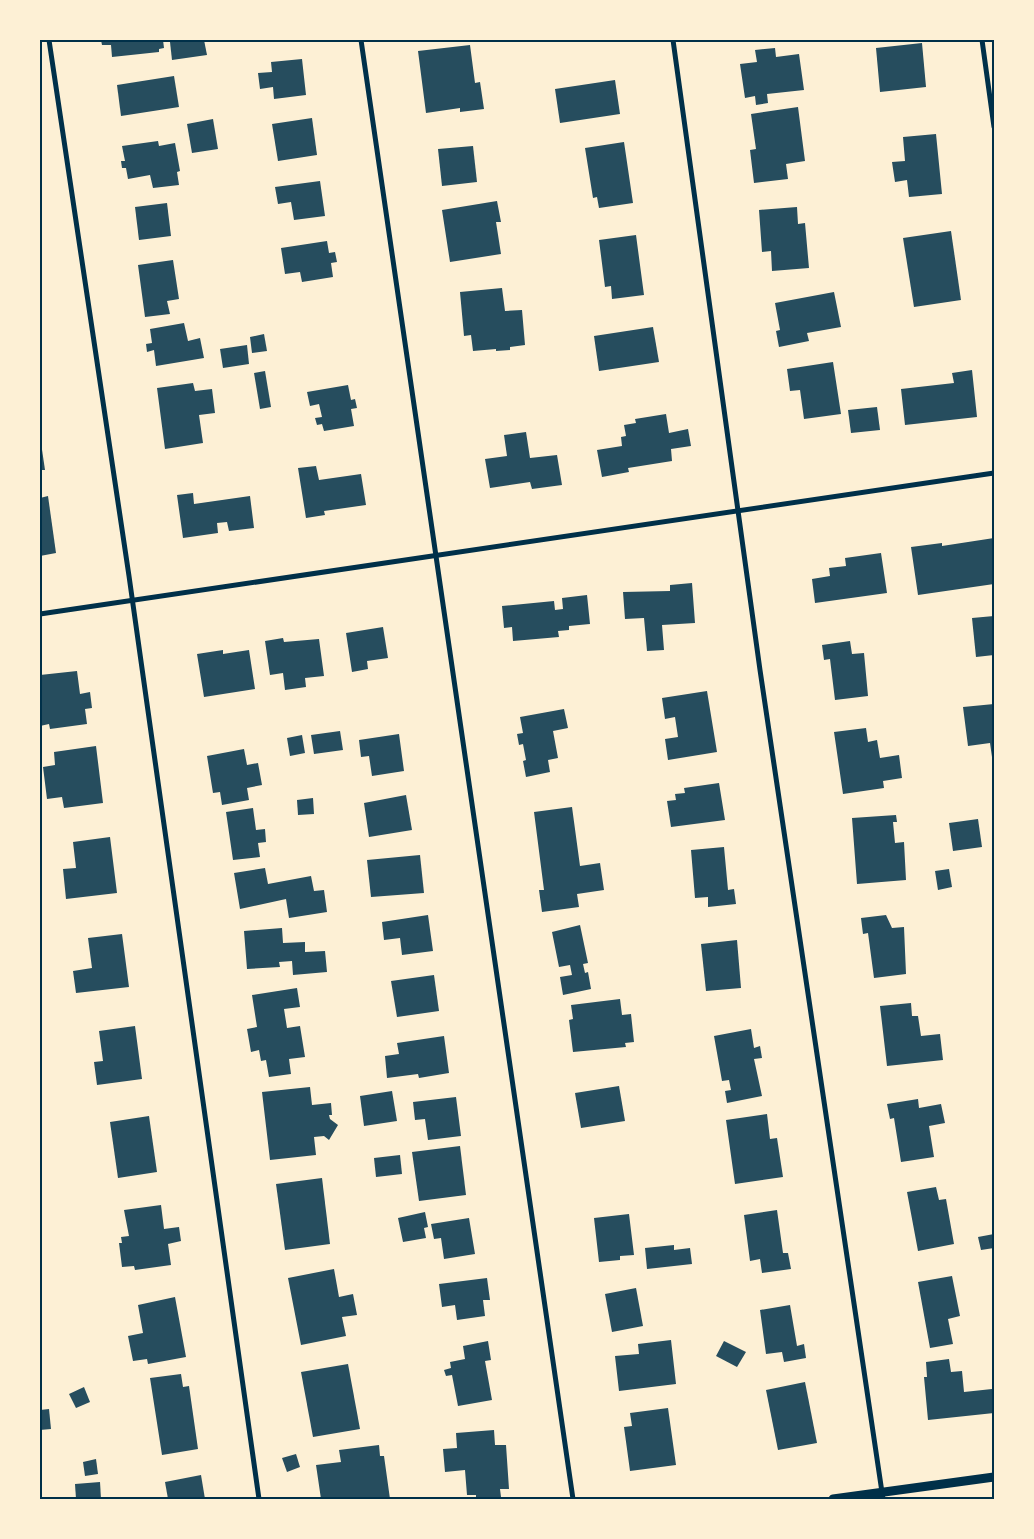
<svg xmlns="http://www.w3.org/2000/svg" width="1034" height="1539" font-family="Figtree,sans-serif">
	<rect width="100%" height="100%" fill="#fdf0d5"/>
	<g fill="#264d5e">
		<path d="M101,40H163L164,48L159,49V52L112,57L111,45H102Z"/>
		<path d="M185,40H204L207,55L172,60L170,42Z"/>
		<path d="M922,43L926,87L880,92L876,48Z"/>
		<path d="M470,45L475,83L480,82L484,109L460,112V108L426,113L418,51Z"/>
		<path d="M775,48L776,57L799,54L804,90L767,94L768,103L756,105L755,96L745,98L740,64L757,62L755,50Z"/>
		<path d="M302,59L306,95L274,99L273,87L260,89L258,73L272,72L271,62Z"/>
		<path d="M174,76L179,107L121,116L117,85Z"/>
		<path d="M615,80L620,114L560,123L555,89Z"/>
		<path d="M798,107L805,161L786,164L788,179L754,183L750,150L756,149L751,114Z"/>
		<path d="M312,118L317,155L278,161L272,124Z"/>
		<path d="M213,119L218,149L192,153L187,124Z"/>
		<path d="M936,134L942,194L909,197L907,180L895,182L892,162L905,161L903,137Z"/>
		<path d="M158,141L159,146L175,143L180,171L177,172L179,185L153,188L150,175L128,179L126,168H122L121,161H125L122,146Z"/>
		<path d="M624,142L633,203L599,208L597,197L593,198L585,148Z"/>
		<path d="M473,146L477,182L442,186L438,149Z"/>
		<path d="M320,181L325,216L294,220L291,202L278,204L275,187Z"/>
		<path d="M497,201L501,222H496L501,254L450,262L442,210Z"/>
		<path d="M167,203L171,236L139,240L135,207Z"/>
		<path d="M797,207L798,224L805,223L809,268L772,271L771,251L762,252L759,210Z"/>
		<path d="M951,231L961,300L914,307L903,238Z"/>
		<path d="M636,235L644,295L612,299L611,286L605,287L599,240Z"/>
		<path d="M327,241L329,253L335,252L337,262L331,263L333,277L302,282L300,272L285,274L281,248Z"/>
		<path d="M173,260L179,299L167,301L170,314L145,317L138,265Z"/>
		<path d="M502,288L505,311L522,310L525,345L510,347V350L496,351V349L473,351L471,335L464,336L460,292Z"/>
		<path d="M834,292L841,327L807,333L809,341L779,347L776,331L780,330L775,303Z"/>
		<path d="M184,323L188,341L200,338L204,358L156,366L154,350L147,352L146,344L152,343L150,329Z"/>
		<path d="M653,327L659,362L599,371L594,336Z"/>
		<path d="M264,334L267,351L252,353L250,337Z"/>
		<path d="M247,345L249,364L223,368L220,349Z"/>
		<path d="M833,362L841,414L804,419L800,390L790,391L787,369Z"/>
		<path d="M972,370L977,417L905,425L901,389L954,383L952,373Z"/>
		<path d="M265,371L271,407L260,409L254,373Z"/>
		<path d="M193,383L195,391L212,389L215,413L199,415L203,443L165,449L157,388Z"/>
		<path d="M348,385L351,400L355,399L357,408L351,409L354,426L324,431L322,424L317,425L315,418L322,417L319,404L310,406L307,392Z"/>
		<path d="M877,407L880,430L851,433L848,410Z"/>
		<path d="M666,414L669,433L688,429L691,446L671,449L672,461L628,468L629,472L602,477L597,450L622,446L621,437L626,436L624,425L636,423L635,419Z"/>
		<path d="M526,432L530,458L557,455L562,485L532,489L530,482L490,488L485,459L507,456L504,435Z"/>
		<path d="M40,436L45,470H40Z"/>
		<path d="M316,466L319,480L361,474L366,505L324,511L325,515L306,518L298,468Z"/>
		<path d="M193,493L194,504L250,496L254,528L229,531L227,522L217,523L218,533L183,538L177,495Z"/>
		<path d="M48,496L56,553L40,556V498Z"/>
		<path d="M994,538V584L918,595L911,547L942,543V546Z"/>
		<path d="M881,553L887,593L815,603L812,579L830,576L829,568L846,566L845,558Z"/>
		<path d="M692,583L695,623L662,625L664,650L647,651L644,618L625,619L623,592L670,591V585Z"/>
		<path d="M587,595L590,624L569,626V630L558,631L559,637L513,641L512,627L504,628L502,606L554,601L555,610L563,609L562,598Z"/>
		<path d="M994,616V655L976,657L972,618Z"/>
		<path d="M383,627L388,658L367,661L368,669L352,672L346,633Z"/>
		<path d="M283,638L284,642L319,639L324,676L305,678L306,687L285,690L283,673L270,675L265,641Z"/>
		<path d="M850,641L852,654L864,653L868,696L835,700L830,659L824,660L822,645Z"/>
		<path d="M223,650V654L249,650L255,689L204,697L197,654Z"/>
		<path d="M77,671L80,694L90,692L92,708L85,709L87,724L50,729L49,724L40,726V675Z"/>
		<path d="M707,691L717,752L668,760L665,739L678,737L675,717L665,719L662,698Z"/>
		<path d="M994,704V764H993L990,743L968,746L963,707Z"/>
		<path d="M564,709L568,728L553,731L558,758L548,760L550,772L526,777L523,761L526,760L523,744L519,745L517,734L523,733L520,717Z"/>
		<path d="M866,728L868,742L877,740L880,758L899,755L902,778L883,781L884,788L843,794L834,732Z"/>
		<path d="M340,731L343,750L314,754L311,735Z"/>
		<path d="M399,734L404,771L372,776L369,756L361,757L359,740Z"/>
		<path d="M302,735L305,753L290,756L287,738Z"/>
		<path d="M96,746L103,803L64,808L62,797L47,799L43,767L55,765L54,752Z"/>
		<path d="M244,749L247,765L258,763L262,785L247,788L249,800L222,805L220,792L213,793L207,756Z"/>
		<path d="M719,783L725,820L671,827L667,801L676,800L675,794L685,793L684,788Z"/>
		<path d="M406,795L412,830L369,837L364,803Z"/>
		<path d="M313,798L314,814L298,815L297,800Z"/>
		<path d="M572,807L580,866L600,863L604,890L577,894L579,907L542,912L539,890H544L534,812Z"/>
		<path d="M253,808L256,830L265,829L266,842L258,843L260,857L233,860L226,812Z"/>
		<path d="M896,815L897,822H893L895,843L904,842L906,880L857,884L852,818Z"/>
		<path d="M978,819L982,847L953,851L949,823Z"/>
		<path d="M110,837L117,893L66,899L63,869L76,868L73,842Z"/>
		<path d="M724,847L728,890L734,889L736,904L708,907V897L695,898L691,850Z"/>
		<path d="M420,855L424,893L371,897L367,860Z"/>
		<path d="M265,868L268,884L311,876L314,891L324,890L327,912L289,918L286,899L240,909L234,873Z"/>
		<path d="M949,869L952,887L938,890L935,871Z"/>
		<path d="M428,915L433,951L402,955L400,938L384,940L382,922Z"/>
		<path d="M886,915L892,928L904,927L906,974L874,978L868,933L863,934L861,918Z"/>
		<path d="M580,925L588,963L583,964L585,973L588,972L591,989L563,995L560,977L572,975L570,965L559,967L552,932Z"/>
		<path d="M282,928L283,943L305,942V952L325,951L327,972L293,975L292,961L279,962L280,967L247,969L244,931Z"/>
		<path d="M122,934L129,987L76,993L73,971L92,968L88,938Z"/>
		<path d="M737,940L741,988L706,991L701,944Z"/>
		<path d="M434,975L439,1011L397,1017L391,981Z"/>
		<path d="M297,988L300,1007L284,1009L287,1028L300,1026L305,1057L289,1059L291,1074L269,1077L266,1060L261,1061L259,1050L251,1052L247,1029L257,1027L252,995Z"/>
		<path d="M620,999L622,1015L631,1014L634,1042L625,1043L626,1047L573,1052L569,1020L573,1019L571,1005Z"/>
		<path d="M911,1003L912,1016H918L921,1036L940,1034L943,1060L887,1066L880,1006Z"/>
		<path d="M135,1026L142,1079L97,1085L94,1062L103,1061L99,1031Z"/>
		<path d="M751,1029L754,1048L760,1046L762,1058L754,1059L762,1096L727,1103L725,1091L731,1090L729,1080L722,1081L714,1036Z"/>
		<path d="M444,1036L449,1073L419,1078L418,1074L387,1078L385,1056L399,1054L397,1043Z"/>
		<path d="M619,1086L625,1121L581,1128L575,1093Z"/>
		<path d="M310,1087L312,1105L331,1103L332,1115H329L330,1119L338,1125L329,1140L324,1136L314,1137L316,1155L270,1160L262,1092Z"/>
		<path d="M392,1091L397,1121L364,1126L360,1096Z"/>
		<path d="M456,1097L461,1136L428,1140L425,1119L415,1120L413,1102Z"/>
		<path d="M918,1099L919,1108L941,1104L945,1123L929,1126L934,1157L901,1162L894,1118L890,1119L887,1104Z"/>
		<path d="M767,1114L770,1139L777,1138L783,1177L735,1184L726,1120Z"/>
		<path d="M149,1116L157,1172L118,1178L110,1122Z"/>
		<path d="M460,1146L466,1195L419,1201L412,1152Z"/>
		<path d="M400,1155L402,1174L376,1177L374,1158Z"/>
		<path d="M322,1178L330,1244L285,1250L276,1184Z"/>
		<path d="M936,1187L939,1200L946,1199L954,1244L918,1251L907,1192Z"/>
		<path d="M161,1205L164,1229L179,1227L181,1241L168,1244L171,1265L135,1270L134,1266L122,1267L119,1243H122L121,1237L129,1236L124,1210Z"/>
		<path d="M777,1210L783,1253H788L791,1269L762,1273L760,1259L750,1261L744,1215Z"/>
		<path d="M425,1212L428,1227L424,1228L426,1238L403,1242L398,1218Z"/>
		<path d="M629,1214L634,1255L620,1256V1260L599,1262L594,1218Z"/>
		<path d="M469,1218L475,1254L444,1259L441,1238L434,1239L431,1224Z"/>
		<path d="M994,1234V1248L981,1250L978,1237Z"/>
		<path d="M674,1245V1250L690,1248L692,1264L647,1269L645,1248Z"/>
		<path d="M334,1269L339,1297L353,1294L357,1315L342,1317L346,1336L301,1345L288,1278Z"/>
		<path d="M952,1276L960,1316L948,1319L953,1344L930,1348L918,1282Z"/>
		<path d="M487,1278L490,1300H483L485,1316L457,1320L455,1305L442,1307L439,1284Z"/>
		<path d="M636,1288L643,1326L612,1332L605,1294Z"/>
		<path d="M175,1297L186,1357L148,1364L147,1359L133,1361L128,1336L143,1333L138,1305Z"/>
		<path d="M790,1305L797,1346L804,1344L806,1358L784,1362L782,1352L766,1354L760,1310Z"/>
		<path d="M671,1340L676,1384L619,1391L615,1356L639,1354L638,1344Z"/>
		<path d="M488,1341L491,1360L485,1361L492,1400L458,1406L452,1375L446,1376L444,1370L451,1368L450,1362L465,1359L463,1346Z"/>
		<path d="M724,1341L746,1352L737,1367L716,1356Z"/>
		<path d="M949,1359L951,1372L962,1371L964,1392L992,1389L994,1413L928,1420L924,1377H927L926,1362Z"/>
		<path d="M348,1364L360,1429L313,1437L301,1372Z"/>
		<path d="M181,1374L183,1387L189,1386L198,1449L162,1455L150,1378Z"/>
		<path d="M805,1382L817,1443L778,1450L766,1390Z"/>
		<path d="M84,1387L90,1402L76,1408L69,1394Z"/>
		<path d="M668,1408L676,1465L630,1471L624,1427L632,1426L630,1413Z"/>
		<path d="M49,1409L51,1429L40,1430V1410Z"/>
		<path d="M494,1430L495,1445H506L509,1489H500L501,1497L476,1499V1495H467L465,1470L445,1472L443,1449L457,1448L456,1433Z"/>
		<path d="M379,1445L380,1456H384L390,1499H321L316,1465L341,1462L339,1450Z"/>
		<path d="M296,1454L300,1467L287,1472L282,1458Z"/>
		<path d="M96,1459L98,1474L85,1476L83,1462Z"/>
		<path d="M201,1475L205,1499H168L165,1482Z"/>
		<path d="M100,1482L101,1499H76L75,1484Z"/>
	</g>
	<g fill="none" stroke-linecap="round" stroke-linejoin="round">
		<g stroke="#003049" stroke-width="5">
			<path d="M49,40L129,576L259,1499"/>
			<path d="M361,40L573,1499"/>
			<path d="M673,40L760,670L883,1499"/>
			<path d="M982,40L994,127"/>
			<path d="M40,614L994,473"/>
		</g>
		<path stroke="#003049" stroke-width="9" d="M833,1499L994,1477"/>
	</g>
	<rect width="1034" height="1539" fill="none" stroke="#fdf0d5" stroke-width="82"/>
	<rect x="41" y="41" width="952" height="1457" fill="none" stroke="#003049" stroke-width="2"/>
</svg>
